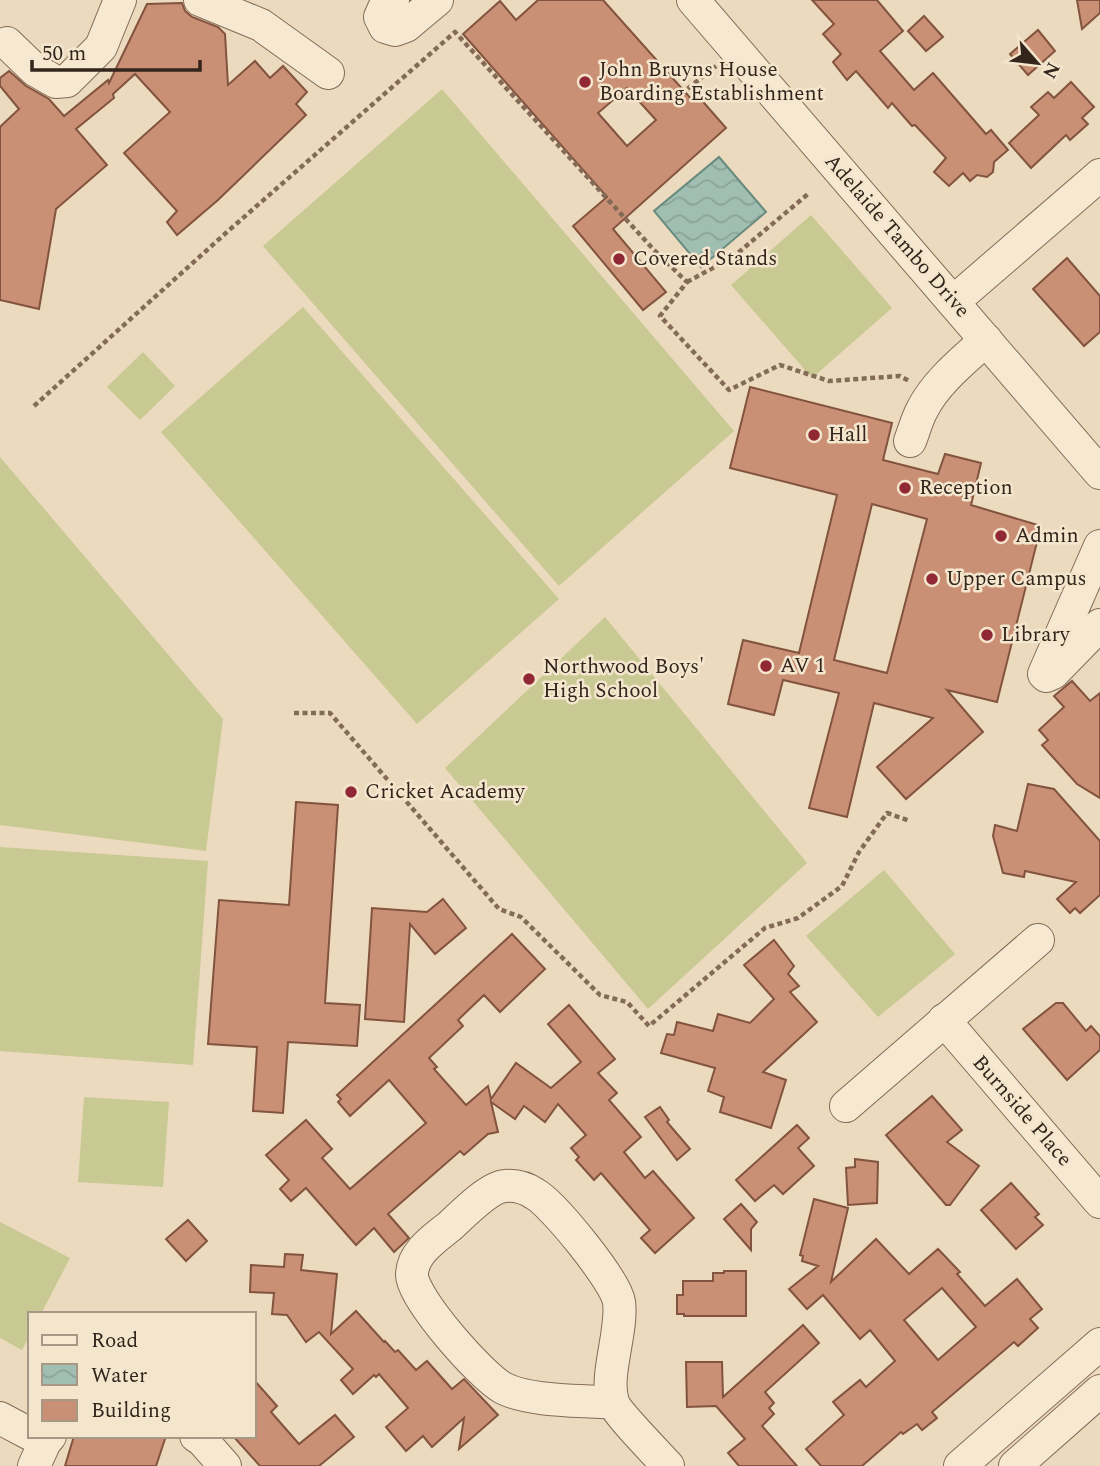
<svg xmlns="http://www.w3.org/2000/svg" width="1100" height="1466" font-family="Spectral,serif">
	<defs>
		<pattern id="water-waves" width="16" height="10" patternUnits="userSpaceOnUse" patternTransform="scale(1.75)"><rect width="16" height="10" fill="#a1beb3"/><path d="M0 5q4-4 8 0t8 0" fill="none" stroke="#8ba399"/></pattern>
	</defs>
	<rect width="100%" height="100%" fill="#ecdabe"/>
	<g fill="#c8c993">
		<path d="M442,89L734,431L559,586L263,246Z"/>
		<path d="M811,215L892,308L812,378L731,285Z"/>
		<path d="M303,307L559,599L417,724L161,432Z"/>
		<path d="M143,352L175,386L140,420L107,387Z"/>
		<path d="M0,457L223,719L206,851L0,825Z"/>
		<path d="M605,617L807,863L648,1009L445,768Z"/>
		<path d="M0,847L208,861L193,1065L0,1051Z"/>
		<path d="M884,870L955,954L878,1017L806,936Z"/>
		<path d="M84,1097L169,1102L163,1187L78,1182Z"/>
		<path d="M0,1222L70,1258L41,1314H30V1335L22,1350L0,1338Z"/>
	</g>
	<path fill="url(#water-waves)" stroke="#698b7f" stroke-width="2" d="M719,157L766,212L701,267L654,211Z"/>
	<g fill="#ca9075" stroke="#82533e" stroke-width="2" fill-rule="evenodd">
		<path d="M538,0H603L693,101L698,96L726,128L613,229L666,292L643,310L573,226L607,197L463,34L500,1L516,20ZM627,88L656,120L627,146L598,113Z"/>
		<path d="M812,0H877L903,31L880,51L914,90L933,73L986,134L991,130L1008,150L994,162L993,172L987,177L977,175L970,181L963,173L949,186L934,172L946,158L915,125L912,126L892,103L888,108L856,71L847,80L833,62L841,54L823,34L834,24Z"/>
		<path d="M1077,0H1100V13L1082,29Z"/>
		<path d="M182,3L185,11L192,17L218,27L225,34L228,85L255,61L270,78L283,66L307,92L296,104L306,115L218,200L177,235L167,222L177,211L124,153L170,112L135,74L113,94L114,98L76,129L107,165L56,209L39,309L0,300V127L19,109L0,86V78L9,71L26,86L49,99L64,116L108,80L109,83L147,4Z"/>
		<path d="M924,16L943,37L926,51L908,31Z"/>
		<path d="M1038,30L1055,51L1028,75L1010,54Z"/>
		<path d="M1071,82L1094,107L1082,118L1088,124L1070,140L1066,135L1031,168L1009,143L1039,115L1031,107L1048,92L1054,98Z"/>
		<path d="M1067,258L1100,296V332L1084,346L1033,289Z"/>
		<path d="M750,387L892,423L883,460L938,474L945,454L981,463L971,505L1041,526L997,702L947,690L983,732L906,799L877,767L933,718L874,703L847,817L809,808L839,693L783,680L774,715L728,704L743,640L799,653L837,495L730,468ZM872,504L927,519L887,673L834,660Z"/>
		<path d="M1072,681L1090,701L1100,693V798L1077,784L1042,745L1048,740L1039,730L1064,707L1054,696Z"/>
		<path d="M1028,784L1054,789L1100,841V895L1080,913L1075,908L1070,913L1057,899L1076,882L1025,871L1024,877L1003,873L993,836L995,825L1017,831Z"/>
		<path d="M296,802L338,805L325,1003L360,1005L357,1046L288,1042L283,1113L253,1111L257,1047L208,1044L219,900L289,905Z"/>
		<path d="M443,899L466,928L435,954L410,924L404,1022L365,1019L372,908L427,912Z"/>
		<path d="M512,934L545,969L500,1012L484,995L458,1020L463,1026L429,1058L437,1067L434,1069L466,1105L488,1086L491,1099L516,1063L551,1088L581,1062L548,1024L569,1005L615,1059L598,1073L617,1093L609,1100L641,1137L624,1152L645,1178L653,1171L694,1218L655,1253L641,1238L650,1230L601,1173L594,1180L576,1160L579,1157L571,1148L586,1135L558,1104L545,1122L524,1106L515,1119L491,1102L498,1132L488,1134L464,1155L460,1151L388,1214L409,1238L394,1252L374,1228L356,1245L306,1188L291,1201L280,1189L289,1180L266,1155L306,1120L332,1149L322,1158L350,1189L426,1123L389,1080L350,1116L338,1102L341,1099L337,1095Z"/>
		<path d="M774,940L794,966L788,974L799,986L790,992L817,1022L763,1072L786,1080L771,1128L720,1112L724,1097L708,1091L715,1068L661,1053L667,1034L674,1035L677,1022L713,1031L718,1014L750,1023L774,999L744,965Z"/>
		<path d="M1056,1003H1063L1086,1031L1091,1026L1100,1036V1050L1067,1080L1023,1029Z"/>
		<path d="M932,1096L962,1130L947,1142L979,1166L950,1205H946L886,1135Z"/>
		<path d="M660,1107L669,1120L667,1122L690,1149L677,1160L645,1117Z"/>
		<path d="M797,1125L809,1138L798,1148L814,1166L783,1194L774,1185L755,1201L736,1180Z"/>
		<path d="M855,1159L878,1162L877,1203L848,1205L846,1168L855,1167Z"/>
		<path d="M1011,1183L1039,1214L1035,1217L1043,1225L1016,1249L981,1210Z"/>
		<path d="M814,1199L848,1208L831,1282L876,1239L909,1274L938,1249L960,1272L957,1274L985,1306L1017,1279L1042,1309L1030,1319L1038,1328L1018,1346L1014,1342L932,1412L937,1418L922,1430L917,1424L903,1434L901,1432L862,1466H821L806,1449L844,1415L833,1402L860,1380L866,1387L895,1361L870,1330L860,1339L823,1295L807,1309L789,1289L818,1266L802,1261L803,1256L800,1255ZM942,1288L976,1327L938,1360L904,1320Z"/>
		<path d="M741,1204L757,1222L751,1229V1250L724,1219Z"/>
		<path d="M188,1220L207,1241L186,1261L166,1239Z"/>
		<path d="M285,1254L303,1255L301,1270L337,1274L331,1334L356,1311L384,1342L385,1341L395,1352L398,1350L416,1370L427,1361L452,1389L464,1379L498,1415L459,1449L464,1418L432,1447L423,1436L406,1451L386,1427L408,1408L379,1374L376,1377L374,1375L353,1394L341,1380L353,1369L319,1332L306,1342L287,1315L272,1314L274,1293L250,1292L251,1265L284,1267Z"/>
		<path d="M724,1271H746V1316H684V1314H677V1295H683V1281H713V1273H724Z"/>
		<path d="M803,1325L819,1343L765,1392L774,1403L769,1408L774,1414L762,1426L797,1466H739L728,1453L745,1439L716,1406L687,1407L686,1362H722L723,1397Z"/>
		<path d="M254,1380L277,1406L271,1412L299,1444L335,1415L354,1437L319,1466H260L233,1436H254Z"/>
		<path d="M74,1436H166L156,1466H65Z"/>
	</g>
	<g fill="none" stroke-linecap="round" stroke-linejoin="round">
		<defs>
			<g id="minor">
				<path d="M200,0L261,25L328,73"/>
				<path d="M393,0L384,8L380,17L385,27L395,30L406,26L437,0"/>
				<path d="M693,0L1100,473"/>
				<path d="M7,43L35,70L56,82L67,81L101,47L120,0"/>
				<path d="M953,302L1100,175"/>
				<path d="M910,441C914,431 917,419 922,410C936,382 964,360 986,340"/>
				<path d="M1100,546L1044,674L1046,676L1053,673L1100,625"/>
				<path d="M944,1020L1100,1202"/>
				<path d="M846,1106L1038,940"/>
				<path d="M613,1403C582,1400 530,1402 503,1388C482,1377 412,1298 412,1275C412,1253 435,1238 450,1226C462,1215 489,1187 505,1186C515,1185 526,1188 535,1194C553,1204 616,1281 619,1302C623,1331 604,1376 613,1402C616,1412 658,1455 668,1466"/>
				<path d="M0,1418L30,1434"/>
				<path d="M196,1436L202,1440L225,1466"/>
				<path d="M34,1466L45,1442L50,1436"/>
				<path d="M960,1466L1100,1344"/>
				<path d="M1015,1466L1100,1391"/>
			</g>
		</defs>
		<use href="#minor" stroke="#846b57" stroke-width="34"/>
		<g stroke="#846b57" stroke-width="4.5" stroke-dasharray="5 3.5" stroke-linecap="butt">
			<path d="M681,94L716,66"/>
			<path d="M687,282L733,257L808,194"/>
			<path d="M34,406L227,232L455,32L654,250L687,282L660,316L729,390L780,365L829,381L900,376L911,382"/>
			<path d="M294,713H330L499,909L521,917L600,995L627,1002L649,1026L765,928L798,918L842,886L859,852L887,813L910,821"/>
		</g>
		<use href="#minor" stroke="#f7e8d1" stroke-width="32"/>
	</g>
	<g fill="#912934" stroke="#f4e5cd" stroke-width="2.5">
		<circle cx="585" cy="82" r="7"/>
		<circle cx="619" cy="259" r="7"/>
		<circle cx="814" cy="435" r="7"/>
		<circle cx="905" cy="488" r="7"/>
		<circle cx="1001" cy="536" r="7"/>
		<circle cx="932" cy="579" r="7"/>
		<circle cx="987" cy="635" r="7"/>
		<circle cx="766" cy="666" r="7"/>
		<circle cx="529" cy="679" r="7"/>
		<circle cx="351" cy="792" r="7"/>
	</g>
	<g text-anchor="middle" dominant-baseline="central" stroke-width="5" stroke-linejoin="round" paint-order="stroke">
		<g font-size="21" fill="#33251c" stroke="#f4e5cd" text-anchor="start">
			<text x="599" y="70">John Bruyns House<tspan x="599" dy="24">Boarding Establishment</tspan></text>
			<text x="633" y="259">Covered Stands</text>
			<text x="828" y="435">Hall</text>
			<text x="919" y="488">Reception</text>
			<text x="1015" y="536">Admin</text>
			<text x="946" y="579">Upper Campus</text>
			<text x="1001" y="635">Library</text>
			<text x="780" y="666">AV 1</text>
			<text x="543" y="667">Northwood Boys'<tspan x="543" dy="24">High School</tspan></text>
			<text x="365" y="792">Cricket Academy</text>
		</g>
		<g font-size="21" fill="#33251c" stroke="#f4e5cd">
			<text transform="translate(897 236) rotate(49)">Adelaide Tambo Drive</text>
			<text transform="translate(1022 1111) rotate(49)">Burnside Place</text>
		</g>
	</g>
	<rect x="28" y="1312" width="228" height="126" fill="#f4e5cd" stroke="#a79886" stroke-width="2"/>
	<rect x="42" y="1335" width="35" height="10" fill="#f7e8d1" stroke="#a79886" stroke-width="2"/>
	<text x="91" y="1347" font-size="21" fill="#33251c">Road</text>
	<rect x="42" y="1364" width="35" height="21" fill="url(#water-waves)" stroke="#a79886" stroke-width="2"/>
	<text x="91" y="1382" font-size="21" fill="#33251c">Water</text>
	<rect x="42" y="1400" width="35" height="21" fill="#ca9075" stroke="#a79886" stroke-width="2"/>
	<text x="91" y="1417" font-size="21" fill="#33251c">Building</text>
	<g transform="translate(1037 63) rotate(118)" stroke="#f4e5cd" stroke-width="5" paint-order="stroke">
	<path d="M0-5L12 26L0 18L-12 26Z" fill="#33251c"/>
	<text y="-10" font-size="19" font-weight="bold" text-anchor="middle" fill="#33251c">N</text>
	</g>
	<path d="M32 60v10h168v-10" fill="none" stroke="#33251c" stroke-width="3.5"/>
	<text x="42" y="60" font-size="21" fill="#33251c" stroke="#f4e5cd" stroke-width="5" paint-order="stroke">50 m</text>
</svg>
